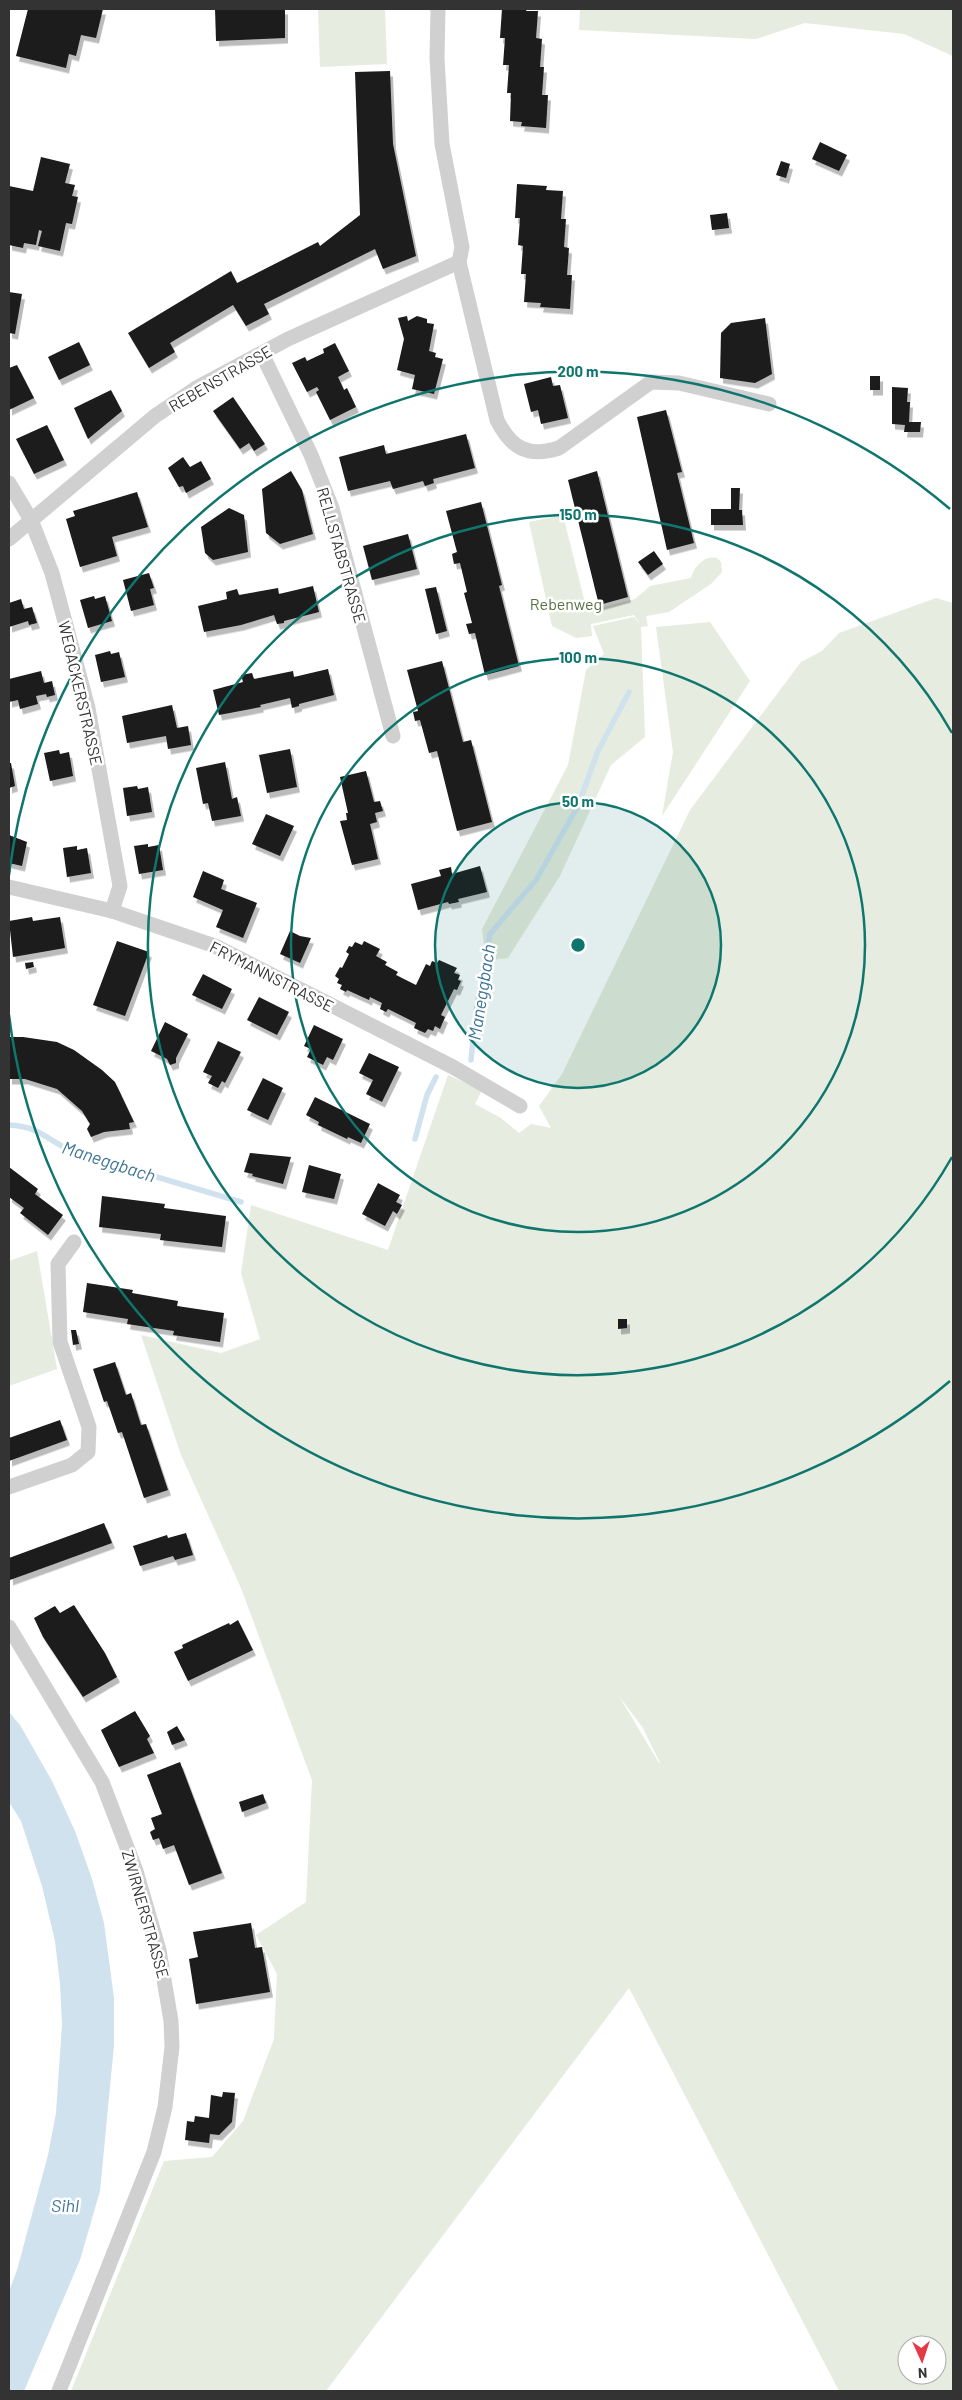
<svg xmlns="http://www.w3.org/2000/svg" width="962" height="2400" font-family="Barlow,sans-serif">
	<defs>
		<filter id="shadow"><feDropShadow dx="3" dy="5.5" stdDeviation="0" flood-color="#0004"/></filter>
	</defs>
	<rect width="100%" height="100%" fill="#fff"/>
	<g fill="#e6ecdf" fill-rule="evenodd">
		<path d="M318,9H385L387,64L320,67Z"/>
		<path d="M580,9H953V56L904,34L805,23L756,39L579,30Z"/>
		<path d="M563,515L587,611L635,599L650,586L691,578C694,567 704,555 717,558L721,562L722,572L711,584L669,612L646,616L648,626L641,627L645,737L611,765L560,876L508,958L486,961L482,929L568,765L586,670L604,654L593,626L634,617L640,625L634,615L591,624L592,636L576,638L552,626L529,522Z"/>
		<path d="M936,598L953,603V2391H839L629,1988L326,2391H71L164,2161L212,2157L243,2121L274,2039L277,1974L256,1935L306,1902L312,1780L241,1588L181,1455L141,1335L221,1353L260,1339L241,1273L251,1205L388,1250L448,1075L482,1090L475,1104L501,1118L519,1133L531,1124L551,1128L539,1106L562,1074L690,810L801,662L822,651L839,633ZM619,1696L643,1728L660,1763H659ZM907,2345H937V2375H907Z"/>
		<path d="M710,622L750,681L662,816L673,752L656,627Z"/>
		<path d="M37,1251L57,1369L9,1386V1261Z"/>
	</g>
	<path fill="#cfe2ee" d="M9,1712L20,1725L52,1781L75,1831L92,1879L104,1923L114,1998V2045L100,2191L80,2260L24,2391H9V2291L17,2270L48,2155L56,2113L62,2024L60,1984L55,1941L42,1886L21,1821L9,1802Z"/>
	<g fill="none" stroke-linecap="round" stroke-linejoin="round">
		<g stroke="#cfe2ee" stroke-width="5.5">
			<path d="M471,1060L476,1011L490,934L536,880L578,806L598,751L629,692"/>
			<path d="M9,1125C40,1126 49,1142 76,1153L241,1202"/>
			<path d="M415,1139L427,1095L436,1077"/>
		</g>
	</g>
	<g fill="#1a1a1a" filter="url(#shadow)">
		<path d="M28,9L72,10L103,9L96,38L81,35L76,56L69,54L66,68L16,56Z"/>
		<path d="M215,9H285V38L216,41Z"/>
		<path d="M502,9H527L526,11H538L536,38L542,39L540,67H544L542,95H548L546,128L521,126L522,122L510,121L511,93H507L509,65H503L505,38H500Z"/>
		<path d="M390,71L393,144L416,256L383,269L375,249L264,304L269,314L246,326L233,305L170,343L175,352L149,368L128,333L231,271L237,283L318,242L320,246L360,215L355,72Z"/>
		<path d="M820,142L847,155L839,171L812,159Z"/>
		<path d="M41,157L70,164L65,183L75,185L72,196L78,197L72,224L66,223L60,251L38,246L42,231L39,230L36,245L24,243L23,248L9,245V186L33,191Z"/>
		<path d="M781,161L790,164L786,178L776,175Z"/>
		<path d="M517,184L547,186L546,190L563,191L561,219H566L564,247L569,248L567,275H572L570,309L540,307L541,303L524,302L526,274H521L523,246L518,245L520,218H515Z"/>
		<path d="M727,213L729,228L712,230L710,215Z"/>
		<path d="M9,292L22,294L15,334L9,333Z"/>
		<path d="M407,316L408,321L417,316L427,319V323L434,324L429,351L436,353L435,357L443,359L434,394L412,389L415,375L397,370L404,339L398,318Z"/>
		<path d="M765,318L772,374L755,383L720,378L721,333L731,323Z"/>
		<path d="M79,342L90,365L59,380L48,357Z"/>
		<path d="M335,343L349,371L338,377L344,390L347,388L356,407L330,420L316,392L319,390L317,387L307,392L292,363L305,357L307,361L324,353L323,349Z"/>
		<path d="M17,365L34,398L9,410V368Z"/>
		<rect x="870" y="376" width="10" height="14"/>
		<path d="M551,377L553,386L560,385L568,418L541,424L538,410L531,412L524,384Z"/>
		<path d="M892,387L908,388L907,402H910L909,422H921L920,432H904L905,425L892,424Z"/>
		<path d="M111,390L122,411L88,439L74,408Z"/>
		<path d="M233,397L265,444L254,451L249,443L240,449L213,411Z"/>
		<path d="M666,410L682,472L677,473L694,543L667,550L637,417Z"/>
		<path d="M47,425L64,460L34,474L16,439Z"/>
		<path d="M466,434L475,468L433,479L434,483L425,486L423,481L393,489L390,481L348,491L339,457L384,445L386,454Z"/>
		<path d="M183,457L190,467L201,461L211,479L186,493L183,486L179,487L168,468Z"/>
		<path d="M291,471L302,490L313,534L280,544L266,533L262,489Z"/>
		<path d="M597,471L628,597L599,605L568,480Z"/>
		<path d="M731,488H740L739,510H742L743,525H711V509H731Z"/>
		<path d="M137,492L148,527L112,537L117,556L80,567L66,519L75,516L73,511Z"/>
		<path d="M481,502L502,585L499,586L519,666L485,675L475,633L469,634L466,624L472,623L464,593L467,592L460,563L454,564L452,554L457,552L446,511Z"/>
		<path d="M229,508L244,515L248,552L213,560L205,553L201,527Z"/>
		<path d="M408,534L417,569L372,580L363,546Z"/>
		<path d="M654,551L663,564L648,575L638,562Z"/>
		<path d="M149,573L154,588L150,589L154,605L131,611L123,580Z"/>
		<path d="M313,586L319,612L284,621V623L277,624L274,615L241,625L204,632L198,606L227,599L226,592L237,589L239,595L278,588L279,594Z"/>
		<path d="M436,587L447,631L436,634L425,589Z"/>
		<path d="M94,596L95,599L105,596L112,621L88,628L80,600Z"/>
		<path d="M21,599L24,609L32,607L37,623L29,625L28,621L9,627V603Z"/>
		<path d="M110,651L111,654L119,652L125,677L101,682L95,655Z"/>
		<path d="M442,661L463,742L471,740L492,822L457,831L437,751L429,753L420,720L415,721L413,712L418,711L407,670Z"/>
		<path d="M328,669L334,695L299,704V706L292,708L290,698L260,705L261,707L219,715L213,690L243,682L241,675L252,673L254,679L293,671L294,677Z"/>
		<path d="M41,671L44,683L52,681L55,695L47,697L46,694L36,696L38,704L20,709L18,700L9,702V679Z"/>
		<path d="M172,705L177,728L188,726L191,745L168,749L166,736L127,743L122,716Z"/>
		<path d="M290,749L297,787L267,793L259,755Z"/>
		<path d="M59,750L60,754L69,752L73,776L50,781L44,753Z"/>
		<path d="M225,762L232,799L237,797L241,816L212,821L208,803L203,804L196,768Z"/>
		<path d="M9,763H11L15,786L9,788Z"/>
		<path d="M366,771L374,802L380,801L383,811L375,813L377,822L370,824L378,859L352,865L340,821L347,820L346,813H348L340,777Z"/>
		<path d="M137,786L138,789L148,787L152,812L127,816L123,788Z"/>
		<path d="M266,814L294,826L280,856L252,844Z"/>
		<path d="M9,835L27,842L22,866L9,863Z"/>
		<path d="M148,844V847L159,845L163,870L139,874L134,846Z"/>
		<path d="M77,846V850L87,848L91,873L67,877L63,848Z"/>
		<path d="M480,866L487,892L458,899L459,902L449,904L448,902L418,910L411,884L441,876L439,870L451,867L452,874Z"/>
		<path d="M203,871L224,880L221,889L257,903L243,938L216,927L223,910L193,897Z"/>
		<path d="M32,917L33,921L60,917L65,948L13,957L9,921Z"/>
		<path d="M290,931L300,936L311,938L300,963L280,954Z"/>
		<path d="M117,941L149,952L125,1016L93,1005Z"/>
		<path d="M364,941L380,949L376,956L387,962L385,965L398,972L396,975L416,985L426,964L430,966L432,961L437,963L439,960L457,968L454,973L460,975L458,980L461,981L457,990L454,989L441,1015L445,1017L440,1029L435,1026L433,1031L428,1029L425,1033L414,1028L416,1023L388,1009L386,1012L380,1009L382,1003L370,997L369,1000L347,990L346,992L340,989L342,985L337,983L339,979L335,976L340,967L342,968L349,954L346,952L349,946L352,947L355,942L362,945Z"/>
		<path d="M33,962L34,967L26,969L25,963Z"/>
		<path d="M203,974L232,989L222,1009L192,995Z"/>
		<path d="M259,997L289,1012L277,1035L247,1020Z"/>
		<path d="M165,1022L188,1034L176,1058V1063L170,1065L167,1059L151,1051Z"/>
		<path d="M314,1025L343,1039L333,1060L327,1057L323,1065L307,1057L311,1049L304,1046Z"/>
		<path d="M9,1037H23L57,1042L74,1050L102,1070L115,1082L134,1122L129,1123L130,1129L104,1132L91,1137L87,1129L90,1124L82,1111L57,1089L25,1079H9Z"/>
		<path d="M218,1041L241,1052L225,1083L222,1081L218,1088L208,1083L212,1076L203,1072Z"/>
		<path d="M369,1053L399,1067L382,1102L366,1094L373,1080L359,1073Z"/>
		<path d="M263,1078L283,1088L268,1120L247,1110Z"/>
		<path d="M315,1097L370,1124L361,1143L348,1137L347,1139L318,1125L319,1122L306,1115Z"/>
		<path d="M250,1153L291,1157L283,1184L252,1176L253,1174L244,1172Z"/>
		<path d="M309,1165L341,1174L334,1199L302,1192Z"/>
		<path d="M9,1167L38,1189L35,1194L63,1215L48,1235L20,1213L24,1208L9,1197Z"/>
		<path d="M378,1183L400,1195L396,1202L402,1205L397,1214L393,1211L385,1226L362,1214Z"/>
		<path d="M102,1196L165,1204L164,1208L226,1216L222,1247L160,1240L161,1234L99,1227Z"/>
		<path d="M87,1283L133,1290L132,1293L178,1301L177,1306L224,1313L220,1342L173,1335L174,1331L127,1324L128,1319L83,1312Z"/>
		<path d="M618,1319H627V1328L618,1329Z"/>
		<path d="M71,1330H76L79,1344L73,1345Z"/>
		<path d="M115,1362L126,1395L131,1393L141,1425L146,1424L168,1490L144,1498L122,1432L118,1433L107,1401L104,1402L93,1369Z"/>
		<path d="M60,1420L67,1440L9,1461V1438Z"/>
		<path d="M104,1523L112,1543L10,1580L9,1558Z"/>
		<path d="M186,1533L193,1555L175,1560L173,1556L140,1566L133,1546L167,1535L168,1538Z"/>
		<path d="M74,1605L105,1653L117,1677L83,1697L43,1637L34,1618L55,1606L60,1613Z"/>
		<path d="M238,1620L253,1650L188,1681L174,1652L183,1648L182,1645L229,1623L230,1625Z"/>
		<path d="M135,1711L150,1736L147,1739L154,1753L119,1767L101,1730Z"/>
		<path d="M177,1726L185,1740L172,1745L167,1732Z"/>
		<path d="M180,1762L222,1873L189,1885L174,1845L163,1849L159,1838L153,1840L150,1832L155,1829L151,1818L162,1814L147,1775Z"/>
		<path d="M263,1794L266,1803L242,1812L239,1802Z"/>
		<path d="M251,1923L255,1948L262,1947L270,1992L196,2004L189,1959L198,1957L193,1932Z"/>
		<path d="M223,2092L235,2093L232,2122L219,2135L210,2134L209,2143L185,2140L187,2121L194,2122L195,2116L209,2118L211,2095L222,2097Z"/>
	</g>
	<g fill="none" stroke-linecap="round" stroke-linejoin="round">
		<g stroke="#d0d0d0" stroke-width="15">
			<path d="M438,9L437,58L442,144L462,247L459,262L497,420C511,448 528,458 559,448L651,382L679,383L769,404"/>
			<path d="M262,354L311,455L332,508L393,736"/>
			<path d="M9,483L31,520L52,573L88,708L120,886L112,911"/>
			<path d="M9,539L155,416L198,387L288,339L459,262"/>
			<path d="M9,887L112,911L215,946L453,1067L520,1106"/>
			<path d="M9,1487L72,1465L88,1452L89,1427L60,1342L58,1264L74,1242"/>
			<path d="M9,1627L102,1782L136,1871L159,1950L171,2021L172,2047L165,2107L154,2152L59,2391"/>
		</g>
	</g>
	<circle cx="578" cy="945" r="143" fill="#0f766e" fill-opacity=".12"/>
	<g fill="none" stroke="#0f766e" stroke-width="2.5">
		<circle cx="578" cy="945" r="143"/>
		<circle cx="578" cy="945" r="287"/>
		<path d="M952 1157A430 430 0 1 1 952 733"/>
		<path d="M950 1381A573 573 0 0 1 9 1015M9 875A573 573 0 0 1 950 509"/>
	</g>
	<g text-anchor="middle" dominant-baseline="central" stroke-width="5" stroke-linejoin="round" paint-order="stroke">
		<g font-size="16" fill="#333" stroke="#fff">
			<text transform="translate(220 378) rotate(-30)">REBENSTRASSE</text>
			<text transform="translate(342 555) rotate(74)">RELLSTABSTRASSE</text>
			<text transform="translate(81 693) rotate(77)">WEGACKERSTRASSE</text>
			<text transform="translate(272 976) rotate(27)">FRYMANNSTRASSE</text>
			<text transform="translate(146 1914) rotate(74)">ZWIRNERSTRASSE</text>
		</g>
		<g font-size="16" fill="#56703f" stroke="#fff">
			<text x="566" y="603">Rebenweg</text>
		</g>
		<g font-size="18" font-style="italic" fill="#3f7597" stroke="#fff">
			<text transform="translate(481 992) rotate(-81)">Maneggbach</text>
			<text transform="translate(109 1161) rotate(18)">Maneggbach</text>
			<text x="65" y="2205">Sihl</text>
		</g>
	</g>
	<circle cx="578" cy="945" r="8" fill="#0f766e" stroke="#fff" stroke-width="2.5"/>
	<g font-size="15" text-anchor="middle" font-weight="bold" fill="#0f766e" stroke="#fff" stroke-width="5" stroke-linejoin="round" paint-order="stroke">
		<text x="578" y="377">200 m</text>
		<text x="578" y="520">150 m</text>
		<text x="578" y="663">100 m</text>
		<text x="578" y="807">50 m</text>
	</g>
	<rect width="962" height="2400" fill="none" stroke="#333333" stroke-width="20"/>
	<g transform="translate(922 2360) rotate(177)"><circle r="24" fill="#ffffff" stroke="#adadad"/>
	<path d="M0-4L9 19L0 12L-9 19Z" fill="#e63946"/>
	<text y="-8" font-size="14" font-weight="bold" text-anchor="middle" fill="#333333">N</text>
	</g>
</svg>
